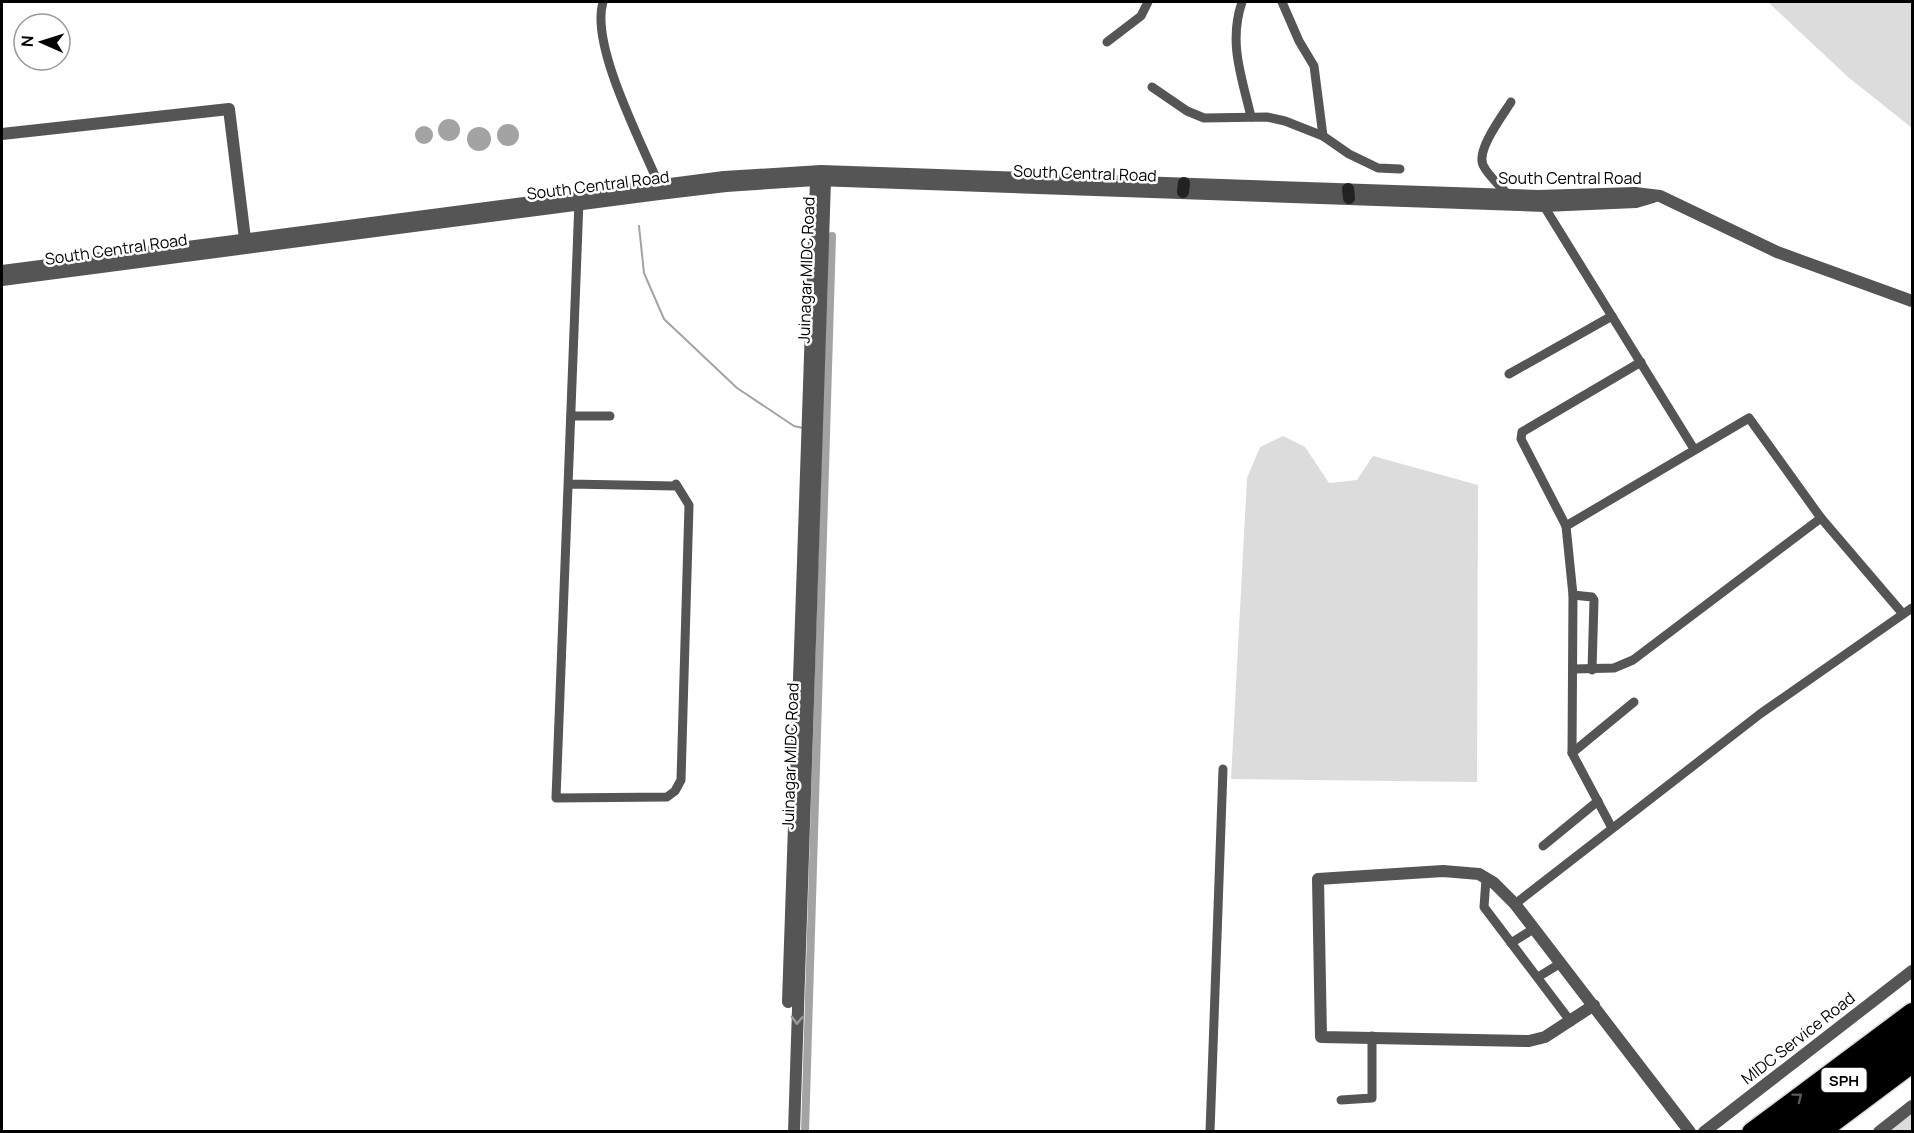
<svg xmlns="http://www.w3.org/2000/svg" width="1914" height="1133" font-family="Manrope,sans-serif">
	<rect width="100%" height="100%" fill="#fff"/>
	<g fill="#dcdcdc">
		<path d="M1768,2H1912V128L1848,77Z"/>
		<path d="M1283,436L1305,447L1329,483L1357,480L1373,456L1478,485L1477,782L1231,779L1247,478L1260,447Z"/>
		<path d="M1912,1112V1131H1885Z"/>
	</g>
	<g fill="#a3a3a3">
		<circle cx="449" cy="130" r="11"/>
		<circle cx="508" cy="135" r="11"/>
		<circle cx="424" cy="135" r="9"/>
		<circle cx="479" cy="139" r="12"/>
	</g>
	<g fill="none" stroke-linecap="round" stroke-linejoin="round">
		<g stroke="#a3a3a3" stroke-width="2">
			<path d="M639,226L644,273L664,319L737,388L794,426L803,428"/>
			<path d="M821,432L827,434"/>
		</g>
		<path stroke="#a3a3a3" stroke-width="8" d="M805,1132L832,236"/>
		<defs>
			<g id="motorway">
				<path d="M1751,1132L1912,1012"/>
				<path d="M1775,1132L1912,1029"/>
				<path d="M1797,1132L1912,1046"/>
				<path d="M1821,1132L1912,1064"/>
			</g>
		</defs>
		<use href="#motorway" stroke="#dbdbdb" stroke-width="21"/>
		<g stroke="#555" stroke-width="9">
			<path d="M603,2C590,45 641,141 659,185V191"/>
			<path d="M1242,2C1228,43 1242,77 1251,117"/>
			<path d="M1282,2L1299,41L1314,66L1323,136"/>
			<path d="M1107,42L1141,16L1148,2"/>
			<path d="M1152,87L1187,111L1204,118L1267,117L1285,121L1323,136L1349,154L1378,168L1400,169"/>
			<path d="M1507,194C1500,185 1488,176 1483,165C1476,150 1503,115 1511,102"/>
			<path d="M1542,203L1694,449"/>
			<path d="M1509,374L1612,316"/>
			<path d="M571,416H610"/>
			<path d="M569,484L675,486L676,484L689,505L681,780L675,791L667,797L556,798L579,201"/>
			<path d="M1566,526L1749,418L1821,518L1903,614"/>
			<path d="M1573,595L1592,597L1594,600L1592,670"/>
			<path d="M1574,669L1614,668L1633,660L1821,518"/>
			<path d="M1572,753L1634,702"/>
			<path d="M1612,828L1572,753L1573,595L1566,526L1521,439L1522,432L1641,362"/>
			<path d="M1543,846L1598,801"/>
			<path d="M1486,879L1484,907L1571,1022"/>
			<path d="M1515,904L1760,714L1912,608"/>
			<path d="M1511,943L1535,928"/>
			<path d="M1538,977L1561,963"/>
			<path d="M1341,1100L1372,1098V1036"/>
			<path d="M1210,1132L1223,769"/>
		</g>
		<g stroke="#555" stroke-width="12">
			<path d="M2,134L229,109L246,247"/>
			<path d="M2,271L724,177L821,171L1538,196L1635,193L1660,196L1777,252L1912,301"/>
			<path d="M2,280L659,194L726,186L816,180L1544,206L1636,202L1653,197"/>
			<path d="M788,1002L816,180L819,175"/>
			<path d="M1594,1005L1545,1037L1529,1041L1321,1037L1318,879L1443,871L1479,874L1494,883L1515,904L1690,1132"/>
			<path d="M794,1132L825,180L822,174"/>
			<path d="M1704,1132L1912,971"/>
			<path d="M1879,1132L1912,1106"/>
		</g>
		<g stroke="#222" stroke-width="12">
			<path d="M1348,189L1349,198"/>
			<path d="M1183,192L1184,183"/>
		</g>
		<use href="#motorway" stroke="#000" stroke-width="18"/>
	</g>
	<defs><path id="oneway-chevron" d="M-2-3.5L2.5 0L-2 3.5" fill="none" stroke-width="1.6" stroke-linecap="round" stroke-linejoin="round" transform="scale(1.5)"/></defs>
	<use stroke="#999" href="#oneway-chevron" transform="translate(797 1020) rotate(92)"/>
	<use stroke="#595959" href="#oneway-chevron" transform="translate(1798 1097) rotate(-37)"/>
	<g text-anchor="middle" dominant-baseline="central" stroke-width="5" stroke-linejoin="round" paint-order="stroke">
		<rect fill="#fff" stroke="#4c4c4c" stroke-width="1.5" x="1821.5" y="1068" width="45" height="24" rx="4.5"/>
		<g font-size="15" font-weight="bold" fill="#000">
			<text x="1844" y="1080">SPH</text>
		</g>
		<g font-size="16" fill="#000" stroke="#fff">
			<text transform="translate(1085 173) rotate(2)">South Central Road</text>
			<text x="1570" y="178">South Central Road</text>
			<text transform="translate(598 185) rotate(-7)">South Central Road</text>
			<text transform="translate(116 249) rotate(-8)">South Central Road</text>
			<text transform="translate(806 270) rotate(-88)">Juinagar MIDC Road</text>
			<text transform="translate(790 756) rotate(-88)">Juinagar MIDC Road</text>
			<text transform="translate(1798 1038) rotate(-38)">MIDC Service Road</text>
		</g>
	</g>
	<rect width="1914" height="1133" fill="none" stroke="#000000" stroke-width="6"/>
	<g transform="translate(42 42) rotate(273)"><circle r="28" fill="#ffffff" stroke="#999999" stroke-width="1.5"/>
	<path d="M0-4.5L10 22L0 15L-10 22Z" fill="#000000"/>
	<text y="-9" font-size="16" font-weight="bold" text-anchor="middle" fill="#000000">N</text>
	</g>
</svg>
